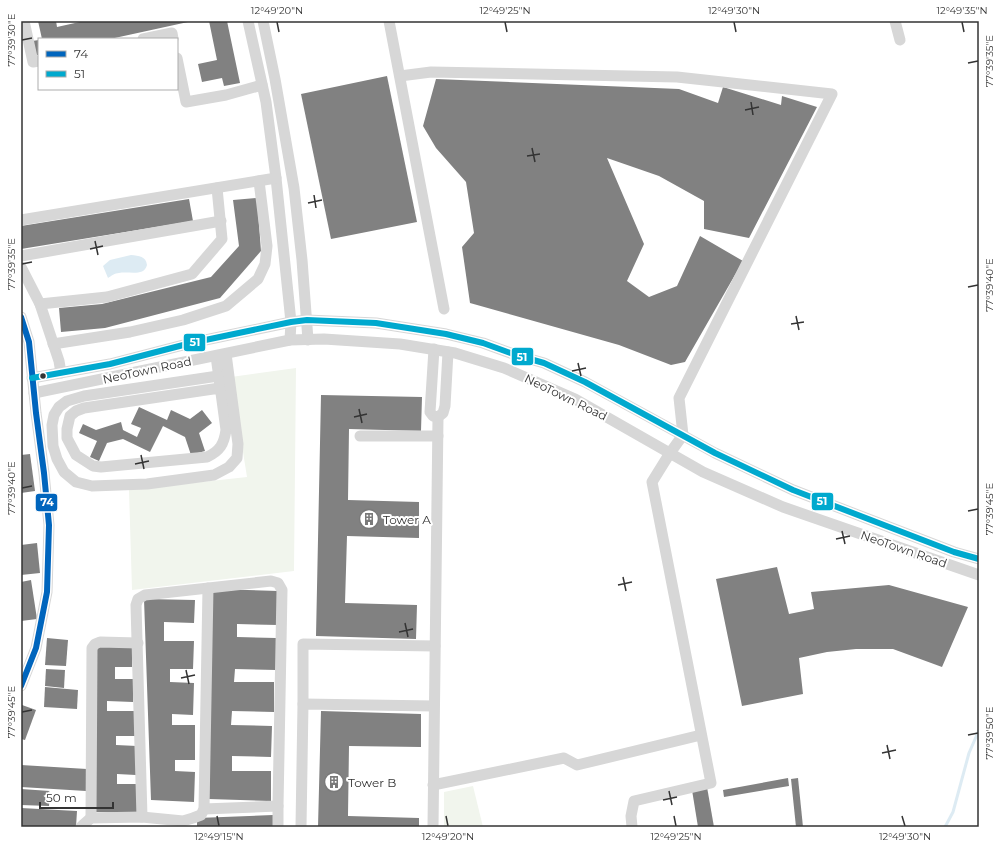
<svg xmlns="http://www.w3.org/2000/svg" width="1000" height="848" font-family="Montserrat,sans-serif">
	<rect width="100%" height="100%" fill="#fff"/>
	<g fill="#f1f5ed">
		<path d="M296,368L294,571L132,590L129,490L247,477L231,377Z"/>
		<path d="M473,786L483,827H444V792Z"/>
	</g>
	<path fill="#ddebf3" d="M131,255C139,256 146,256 147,265C144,277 129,271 119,273C115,273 111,276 108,278L103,266L110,260Z"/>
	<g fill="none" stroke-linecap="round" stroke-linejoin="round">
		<path stroke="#ddebf3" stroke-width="3" d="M945,827L953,812L969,753L979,730"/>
	</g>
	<g fill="#818181">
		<path d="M38,21H56L57,27L84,21L188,22L110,39H42Z"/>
		<path d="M209,21H227L240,83L224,86L222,78L202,82L198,64L217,60Z"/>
		<path d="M39,40V55H35L32,41Z"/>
		<path d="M387,76L417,222L331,239L301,94Z"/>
		<path d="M436,79L679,89L718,103L723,87L781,105L782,96L817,107L749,238L704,229V201L659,176L607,158L644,244L627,281L649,297L677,286L700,236L743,261L685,362L671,365L619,345L470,303L462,247L474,233L466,182L436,148L423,126Z"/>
		<path d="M257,198L261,251L220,298L105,328L61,332L59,308L102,304L211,277L239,246L233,200Z"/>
		<path d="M189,199L193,221L21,249V226Z"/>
		<path d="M321,395L422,397L421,431L349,429L348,500L419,502V538L347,536L345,603L417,605L416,639L316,636Z"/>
		<path d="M139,407L167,420L171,410L190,419L202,410L212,423L199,433L205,451L191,455L185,437L163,426L150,452L123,439L107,443L99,461L90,457L97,441L79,433L83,424L96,430L121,422L123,430L137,437L141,428L131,424Z"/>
		<path d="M30,454L35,491L21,493V455Z"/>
		<path d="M37,543L40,573L21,575V545Z"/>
		<path d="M777,567L789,614L814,609L811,592L889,585L968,607L942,667L893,649H856L827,652L799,658L803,694L742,706L716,579Z"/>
		<path d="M31,580L37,619L21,621V582Z"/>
		<path d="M212,589L278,591V625L237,624V637L276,638V670L235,669L234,682H274V712L232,711L231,725L272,726L271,757L232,756V771H271V801L209,799Z"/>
		<path d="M144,599L195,600L194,623L164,622V641H194L193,669H170V682L194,683L193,715L172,714V725H195V760H175V771L195,772L194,802L151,800Z"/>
		<path d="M47,638L68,640L66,666L45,665Z"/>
		<path d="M97,646L132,647V667H115V679H134L133,702L107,701V711H136V736H116V745L137,746L136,775L117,774V784H139V813L95,812Z"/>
		<path d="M46,669L65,670L64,688L45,686Z"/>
		<path d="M45,687L78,690L77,709L44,707Z"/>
		<path d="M22,705L36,710L25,740L21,739V708Z"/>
		<path d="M321,711L421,714V747L349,746L348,816L419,818V827H318Z"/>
		<path d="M21,765L87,769L86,791L21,787Z"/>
		<path d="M788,778L789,786L724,797L723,790Z"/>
		<path d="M798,778L803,827H796L791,779Z"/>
		<path d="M707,787L714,827H698L692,790Z"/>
		<path d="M21,789L50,791L49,806L21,805Z"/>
		<path d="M21,808L77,811L76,827H21Z"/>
		<path d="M273,815V827H197V818Z"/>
	</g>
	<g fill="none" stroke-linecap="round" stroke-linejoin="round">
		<g stroke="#d7d7d7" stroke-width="11">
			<path d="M24,21L33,62L39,61"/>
			<path d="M248,21L266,102L276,178L291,322L290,340"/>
			<path d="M263,21L275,79L294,188L302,260L308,340"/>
			<path d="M389,21L444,309"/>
			<path d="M895,21L900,40"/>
			<path d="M143,39L172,33L173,39"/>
			<path d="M177,58L186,102L226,95L262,85"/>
			<path d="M400,76L431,72L677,77L832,94L679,398L683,435L670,453L652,482L711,783L634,801L631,816L632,827"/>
			<path d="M21,220L276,178"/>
			<path d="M21,256L221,221"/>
			<path d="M21,267L40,304L59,361L61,373"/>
			<path d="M40,304L107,297L192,274L222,239L217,188"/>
			<path d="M21,317L29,342L36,413L44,473L49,525L47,592L36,648L21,686"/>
			<path d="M53,344L130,332L183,320L226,306L258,279L265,264L267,246L259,181"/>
			<path d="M434,349L430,412L433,416L438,417L443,413L445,406L448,352"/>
			<path d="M216,356L226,430C224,444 220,451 207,457L101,467L93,466L76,455L67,438V429L70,416L76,411L84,408L220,388"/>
			<path d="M218,376L84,396L67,401L59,407L54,415L52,425L53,446L57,459L64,472L76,482L92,486L147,484L214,475L229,467L237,458L238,444L226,354"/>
			<path d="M32,378L110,364L191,343L291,322L307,320L376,323L446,334L483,343L516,355L544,363L585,382L715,453L793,490L954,552L979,559"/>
			<path d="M34,393L290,340L324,339L400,344L455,353L504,368L575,399L703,472L783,507L979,575"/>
			<path d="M360,436H438"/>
			<path d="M303,704V644L435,646"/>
			<path d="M433,785L564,758L577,765L701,735"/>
			<path d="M204,809L278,806"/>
			<path d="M142,817L136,605L138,599L145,595L271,581L278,583L282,590L278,806V827"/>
			<path d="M91,818L92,648L95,644L100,642L138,643"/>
			<path d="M81,827L83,825L91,818L142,817L183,821L193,818L201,815L204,809L208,588"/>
			<path d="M301,827L303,704L434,706"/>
			<path d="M433,827L438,417"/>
		</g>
		<defs>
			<path id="bus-1" d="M21,317L29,342L36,413L44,473L49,525L47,592L36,648L21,686"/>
			<path id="bus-2" d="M32,378L110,364L191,343L291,322L307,320L376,323L446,334L483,343L516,355L544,363L585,382L715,453L793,490L954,552L979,559"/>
		</defs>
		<use href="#bus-1" stroke="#fff" stroke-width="9"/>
		<use href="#bus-2" stroke="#fff" stroke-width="9"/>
		<use href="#bus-1" stroke="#0065bd" stroke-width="6"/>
		<use href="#bus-2" stroke="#00a9ce" stroke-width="6"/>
	</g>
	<path fill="none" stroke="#333" stroke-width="1.5" d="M277,22L279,32M505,22L507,32M734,22L736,32M962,22L964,32M22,40L32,38M968,63L978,61M751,102L753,115M745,110L759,107M532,148L535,162M527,156L540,154M314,195L316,208M308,203L322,200M95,241L98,255M90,249L103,246M22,264L32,262M968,287L978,285M796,316L799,330M791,324L804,322M578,363L581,376M572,371L586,368M359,409L362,423M354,417L367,414M141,455L144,469M135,464L149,461M22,488L32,486M968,511L978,509M842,531L845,544M836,539L850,536M623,577L626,591M618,585L632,582M405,623L408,637M399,632L413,629M186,670L189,684M181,678L195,675M22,712L32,710M968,735L978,733M887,745L890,759M882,753L896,750M669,791L672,805M663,800L677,797M217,816L219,826M446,816L448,826M674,816L676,826M902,816L905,826"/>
	<defs>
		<symbol id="building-ring" viewBox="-11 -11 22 22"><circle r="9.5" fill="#fff" stroke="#7a7a7a" stroke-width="1.5"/><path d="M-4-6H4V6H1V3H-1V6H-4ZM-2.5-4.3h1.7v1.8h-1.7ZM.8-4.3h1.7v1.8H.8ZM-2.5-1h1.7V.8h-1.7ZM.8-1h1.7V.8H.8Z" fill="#7a7a7a"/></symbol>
	</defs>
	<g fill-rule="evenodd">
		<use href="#building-ring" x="358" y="508" width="22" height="22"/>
		<use href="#building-ring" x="323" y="771" width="22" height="22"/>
	</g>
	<circle fill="#333" stroke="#fff" stroke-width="1.5" cx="43" cy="376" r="3.5"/>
	<g text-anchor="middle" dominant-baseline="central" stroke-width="4" stroke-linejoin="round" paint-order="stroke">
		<g font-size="12" fill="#333" stroke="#fff">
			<text transform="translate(147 370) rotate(-12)">NeoTown Road</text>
			<text transform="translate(566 397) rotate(26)">NeoTown Road</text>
			<text transform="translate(904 549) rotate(19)">NeoTown Road</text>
		</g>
		<g font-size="12" fill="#333" stroke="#fff" text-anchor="start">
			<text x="383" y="519">Tower A</text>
			<text x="348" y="782">Tower B</text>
		</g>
	</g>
	<g stroke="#fff" stroke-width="1.5">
		<rect x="183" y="333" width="23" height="19" rx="4" fill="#00a9ce"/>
		<rect x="511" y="347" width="23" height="19" rx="4" fill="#00a9ce"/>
		<rect x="811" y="492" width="23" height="19" rx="4" fill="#00a9ce"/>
		<rect x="35" y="493" width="23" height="19" rx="4" fill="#0065bd"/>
	</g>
	<g font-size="11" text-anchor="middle" font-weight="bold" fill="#fff">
		<text x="195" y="346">51</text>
		<text x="522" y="361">51</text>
		<text x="822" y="505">51</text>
		<text x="47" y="506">74</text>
	</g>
	<rect width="1000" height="848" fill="none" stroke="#ffffff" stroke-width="44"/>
	<rect x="38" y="38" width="140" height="52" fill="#ffffff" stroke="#adadad"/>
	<rect x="46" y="51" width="20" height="6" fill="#0065bd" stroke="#adadad"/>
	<text x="74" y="58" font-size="12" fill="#333333">74</text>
	<rect x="46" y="71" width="20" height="6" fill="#00a9ce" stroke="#adadad"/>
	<text x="74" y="78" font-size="12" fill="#333333">51</text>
	<path d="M40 802v6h73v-6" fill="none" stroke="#333333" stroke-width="2"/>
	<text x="46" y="802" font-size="12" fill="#333333" stroke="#ffffff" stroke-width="3" paint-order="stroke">50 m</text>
	<rect x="22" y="22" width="956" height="804" fill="none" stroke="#333" stroke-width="1.5"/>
	<g font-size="10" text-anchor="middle" fill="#333">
		<text x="277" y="14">12°49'20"N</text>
		<text x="505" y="14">12°49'25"N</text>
		<text x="734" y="14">12°49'30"N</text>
		<text x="962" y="14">12°49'35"N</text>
		<text transform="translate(11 40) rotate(-90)" y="4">77°39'30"E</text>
		<text transform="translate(989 61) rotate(-90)" y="4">77°39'35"E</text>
		<text transform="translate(11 264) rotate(-90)" y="4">77°39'35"E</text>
		<text transform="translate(989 285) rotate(-90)" y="4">77°39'40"E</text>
		<text transform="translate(11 488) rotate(-90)" y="4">77°39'40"E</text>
		<text transform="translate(989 509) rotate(-90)" y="4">77°39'45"E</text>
		<text transform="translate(11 712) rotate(-90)" y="4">77°39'45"E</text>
		<text transform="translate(989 733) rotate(-90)" y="4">77°39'50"E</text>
		<text x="219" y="840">12°49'15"N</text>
		<text x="448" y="840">12°49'20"N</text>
		<text x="676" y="840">12°49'25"N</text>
		<text x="905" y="840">12°49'30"N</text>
	</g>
</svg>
